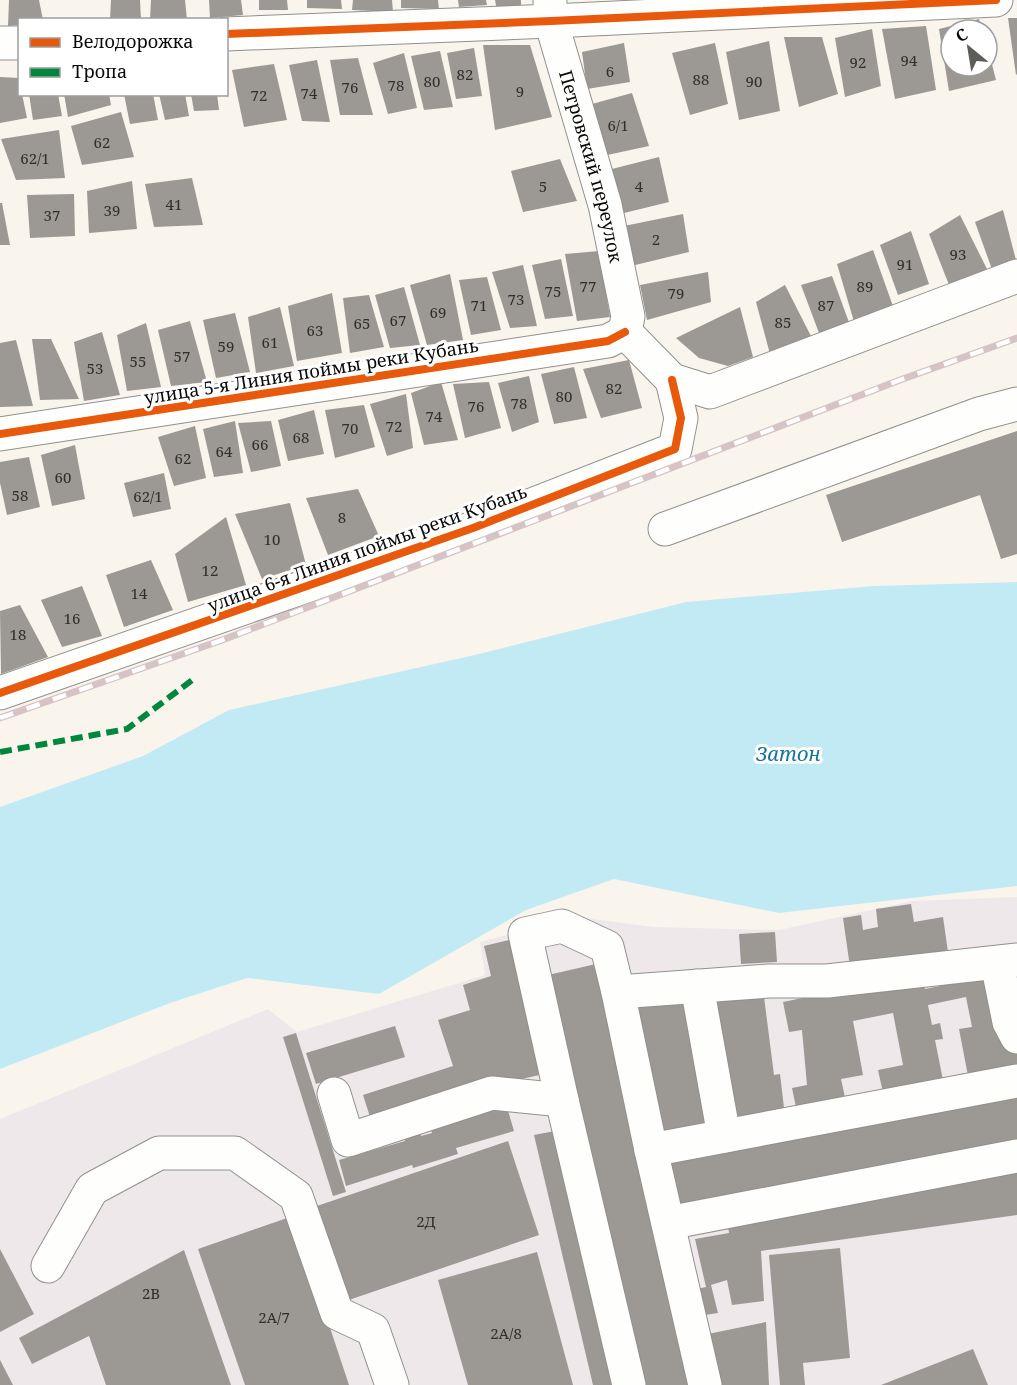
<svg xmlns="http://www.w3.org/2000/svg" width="1017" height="1385" font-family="'Noto Serif',serif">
	<rect width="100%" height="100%" fill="#f9f5ed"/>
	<path fill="#efe8eb" d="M1017,897V1385H0V1119L268,1009L297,1032L485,975L480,942L577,917L654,927L779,930L912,901Z"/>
	<path fill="#c2eaf5" d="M1017,582V886L779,913L614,879L526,910L379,994L247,978L170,1003L0,1069V807L143,756L229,710L479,654L686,602L874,586Z"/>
	<g fill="#9c9893">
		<path d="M9,0H39L43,20H20V25L8,26Z"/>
		<path d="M111,0H140L141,20H110Z"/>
		<path d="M151,0H185L187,20H150Z"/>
		<path d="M209,0H241L243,15L210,18Z"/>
		<path d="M259,0H287L288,10H259Z"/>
		<path d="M307,0H341L342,9L307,8Z"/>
		<path d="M353,0H392L393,12L352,10Z"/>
		<path d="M401,0H438L439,9L401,8Z"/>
		<path d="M458,0H486L487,5L459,7Z"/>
		<path d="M495,0H521V9L497,11Z"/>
		<path d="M1008,18H1017V74L1016,75Z"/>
		<path d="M979,19L982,30H951V66H987L988,49L996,80L949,91L939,29Z"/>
		<path d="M926,26L936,90L895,99L882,29Z"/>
		<path d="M872,29L881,86L845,97L835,38Z"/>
		<path d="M784,37H822L838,94L799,107Z"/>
		<path d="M769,41L780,111L739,120L726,52Z"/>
		<path d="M624,43L630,82L587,89L582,52Z"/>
		<path d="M715,43L728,104L690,115L672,53Z"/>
		<path d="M483,45H530L552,117L495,130Z"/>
		<path d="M474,48L482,96L456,99L447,53Z"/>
		<path d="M440,51L453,107L424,110L411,56Z"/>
		<path d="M404,53L417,108L388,114L373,63Z"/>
		<path d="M358,58L373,115H340L330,60Z"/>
		<path d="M317,60L330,122L302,121L289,65Z"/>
		<path d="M274,64L287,120L244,127L232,70Z"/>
		<path d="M0,77L19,78L20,94H22L27,118L0,123Z"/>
		<path d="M632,93L649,146L598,157L592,104Z"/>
		<path d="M29,94H58L62,116L33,120Z"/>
		<path d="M64,94H109L111,105L68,117Z"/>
		<path d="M124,94H153L158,120L130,124Z"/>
		<path d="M159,94H185L189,116L165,120Z"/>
		<path d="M191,94H217L219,110L194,111Z"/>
		<path d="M121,112L134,157L82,165L71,126Z"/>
		<path d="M59,130L65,178L16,180L1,139Z"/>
		<path d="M659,157L669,202L620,214L608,170Z"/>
		<path d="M560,159L577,201L523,212L511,171Z"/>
		<path d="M192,178L203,225L154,227L145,184Z"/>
		<path d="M132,181L137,229L89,233L87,191Z"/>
		<path d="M74,194L75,236L30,238L27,195Z"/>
		<path d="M0,203H2L10,245H0Z"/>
		<path d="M1003,210L1017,264L994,275L975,222Z"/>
		<path d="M683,214L689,252L627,267L624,226Z"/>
		<path d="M960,215L990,275L951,290L929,234Z"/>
		<path d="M911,231L929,284L898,295L880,245Z"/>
		<path d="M873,250L894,309L855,325L837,264Z"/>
		<path d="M599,251L610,317L577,321L565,254Z"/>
		<path d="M561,259L573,316L545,319L532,265Z"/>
		<path d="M523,265L537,326L510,328L492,272Z"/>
		<path d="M708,272L711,302L647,320L640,285Z"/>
		<path d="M450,274L463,340L427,345L410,285Z"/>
		<path d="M832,276L850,325L819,333L801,285Z"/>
		<path d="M487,277L501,330L471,335L459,280Z"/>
		<path d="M785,285L814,342L770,354L756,302Z"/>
		<path d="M404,287L420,345L390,348L375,295Z"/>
		<path d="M332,293L342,353L297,361L288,306Z"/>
		<path d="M369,295L384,347L350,353L343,298Z"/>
		<path d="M280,307L294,366L256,373L248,317Z"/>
		<path d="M740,307L753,357L728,366L699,358L676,338Z"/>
		<path d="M235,313L250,372L216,378L203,320Z"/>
		<path d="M190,321L207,382L171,386L158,330Z"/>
		<path d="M146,323L161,387L127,391L117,335Z"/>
		<path d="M102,332L120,395L84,401L74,342Z"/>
		<path d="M32,339H51L79,399L40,400Z"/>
		<path d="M16,340L33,406L0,407V343Z"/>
		<path d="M629,360L642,408L601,418L583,369Z"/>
		<path d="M574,367L587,418L554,424L541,374Z"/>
		<path d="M529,376L539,422L512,432L498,383Z"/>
		<path d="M441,382L458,440L424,445L411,393Z"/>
		<path d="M489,382L501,428L465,438L453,384Z"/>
		<path d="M406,394L413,448L387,456L370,404Z"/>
		<path d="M364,405L375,447L335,458L325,410Z"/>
		<path d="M314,410L324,454L288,461L278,420Z"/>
		<path d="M235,421L243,473L214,477L203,429Z"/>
		<path d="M271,421L281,466L251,472L238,423Z"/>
		<path d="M195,426L206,478L174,486L158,437Z"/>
		<path d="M1017,431V554L1001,559L980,495L842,542L826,495Z"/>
		<path d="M75,445L85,499L52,506L41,455Z"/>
		<path d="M29,457L40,507L7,515L0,483V462Z"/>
		<path d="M164,473L171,509L133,517L124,483Z"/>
		<path d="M358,489L379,536L328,555L306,498Z"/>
		<path d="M290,503L306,565L262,579L235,514Z"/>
		<path d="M226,517L246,585L188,602L175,554Z"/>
		<path d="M151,560L173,610L124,627L106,575Z"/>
		<path d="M82,586L102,636L62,647L41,600Z"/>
		<path d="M20,605L48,657L1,674L0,611Z"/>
		<path d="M911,904L914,922L943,917L948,952L850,967L843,918L861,915L863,930L878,927L876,909Z"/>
		<path d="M775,932L777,962L741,964L739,934Z"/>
		<path d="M517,938L548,1073L501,1084L372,1123L363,1095L453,1066L438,1020L470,1010L463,985L491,976L484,946Z"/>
		<path d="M596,964L693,1385H642L548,975Z"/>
		<path d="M991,976L1017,1051V1071L969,1081L959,1029L972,1027L966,997L928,1005L932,1025L940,1023L943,1039L935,1040L944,1085L884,1097L878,1070L903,1065L893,1013L853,1021L863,1075L841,1079L846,1102L797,1112L792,1088L807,1085L802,1030L789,1032L783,1002L851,988L852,995L923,981L925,989Z"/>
		<path d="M763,989L774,1075L780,1074L785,1116L733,1122L712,996Z"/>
		<path d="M688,992L715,1127L659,1138L632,1004Z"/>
		<path d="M395,1026L405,1057L316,1084L306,1053Z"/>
		<path d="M296,1033L346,1192L333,1196L283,1037Z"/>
		<path d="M1017,1093V1145L674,1207L662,1161Z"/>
		<path d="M506,1104L514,1131L456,1148L458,1154L413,1168L412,1165L346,1186L339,1160L405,1141L404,1137L420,1132L421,1136L432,1133L430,1127Z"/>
		<path d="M560,1130L620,1385H593L534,1135Z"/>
		<path d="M508,1141L539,1235L346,1301L314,1207Z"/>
		<path d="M1017,1167V1215L761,1251L764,1301L732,1305L727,1280L711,1285L718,1313L698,1316L692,1290L706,1287L695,1239L729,1233L728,1227Z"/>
		<path d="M293,1216L349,1385H245L198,1249Z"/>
		<path d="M840,1248L850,1358L803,1363L805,1385H780L769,1255Z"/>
		<path d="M0,1249L34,1314L0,1332Z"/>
		<path d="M184,1250L231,1385H106L89,1336L32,1364L19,1338Z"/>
		<path d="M537,1252L573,1385H468L438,1280Z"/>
		<path d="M766,1322L769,1385H717L703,1335Z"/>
		<path d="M973,1349L988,1385H881Z"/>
		<path d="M0,1360L13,1385H0Z"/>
	</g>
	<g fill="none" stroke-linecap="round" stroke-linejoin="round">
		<defs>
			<g id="minor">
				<path id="s1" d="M550,2L551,21L605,205L628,316L625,332"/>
				<path d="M226,34L551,21L996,0"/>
				<path d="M0,43H20"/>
				<path d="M625,332L672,380L710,392L1017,276"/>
				<path d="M0,434L608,341L625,332"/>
				<path d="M665,529L979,414L1017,404"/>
				<path d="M0,693L473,528L675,449L681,418L672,380"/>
				<path d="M997,963L1009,1022L1017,1037"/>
				<path d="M697,986L724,1136"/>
				<path d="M618,992L607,947L562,926L525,934L562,1100L629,1385"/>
				<path d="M334,1094L348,1140L492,1093L562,1100"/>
				<path d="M651,1150L1017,1081"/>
				<path d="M668,1223L1017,1156"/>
				<path d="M48,1266L92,1189L159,1153H235L296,1196L337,1313L373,1330L392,1385"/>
				<path d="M705,1385L651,1150L618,992L769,981H827L1017,960"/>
			</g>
		</defs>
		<use href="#minor" stroke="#92908c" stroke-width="35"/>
		<use href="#minor" stroke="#fefefc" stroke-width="33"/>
		<defs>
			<path id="rail" d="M0,718L225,639L900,380L1017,338"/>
		</defs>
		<use href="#rail" stroke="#d6c3c5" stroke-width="7"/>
		<use href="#rail" stroke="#fff" stroke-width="4.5" stroke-dasharray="14" stroke-linecap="butt"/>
		<path stroke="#00873e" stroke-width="6" stroke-dasharray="12 6" stroke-linecap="butt" d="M0,752L127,729L195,678"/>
		<defs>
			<g id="cycleway">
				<path d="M226,34L551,21L996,0"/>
				<path d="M0,434L608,341L625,332"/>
				<path d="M0,693L473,528L675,449L681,418L672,380"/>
			</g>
		</defs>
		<use href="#cycleway" stroke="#fff" stroke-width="11"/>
		<use href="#cycleway" stroke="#e8590c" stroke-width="8"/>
	</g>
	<g text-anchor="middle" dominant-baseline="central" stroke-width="6" stroke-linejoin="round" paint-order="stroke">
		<g font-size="15" fill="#2e2e2c">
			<text x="909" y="60">94</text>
			<text x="858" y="62">92</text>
			<text x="610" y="71">6</text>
			<text x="465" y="74">82</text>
			<text x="701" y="79">88</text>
			<text x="432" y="81">80</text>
			<text x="754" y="81">90</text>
			<text x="396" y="85">78</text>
			<text x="350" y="87">76</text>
			<text x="520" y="91">9</text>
			<text x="309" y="93">74</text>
			<text x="259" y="95">72</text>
			<text x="618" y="125">6/1</text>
			<text x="102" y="142">62</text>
			<text x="35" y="158">62/1</text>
			<text x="543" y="186">5</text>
			<text x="639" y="186">4</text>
			<text x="174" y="204">41</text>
			<text x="112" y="210">39</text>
			<text x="52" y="215">37</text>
			<text x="656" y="239">2</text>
			<text x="958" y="254">93</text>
			<text x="905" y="264">91</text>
			<text x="588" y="286">77</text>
			<text x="865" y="286">89</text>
			<text x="553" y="291">75</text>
			<text x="676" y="293">79</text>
			<text x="516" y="299">73</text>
			<text x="479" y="305">71</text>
			<text x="826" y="305">87</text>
			<text x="438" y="312">69</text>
			<text x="398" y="320">67</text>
			<text x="783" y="322">85</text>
			<text x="362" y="323">65</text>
			<text x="315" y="330">63</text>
			<text x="270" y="342">61</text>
			<text x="226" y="346">59</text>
			<text x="182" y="356">57</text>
			<text x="138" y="361">55</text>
			<text x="95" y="368">53</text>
			<text x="614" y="388">82</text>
			<text x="564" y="396">80</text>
			<text x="519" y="403">78</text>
			<text x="476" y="406">76</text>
			<text x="434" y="416">74</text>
			<text x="394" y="426">72</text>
			<text x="350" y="428">70</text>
			<text x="301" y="437">68</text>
			<text x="260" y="444">66</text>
			<text x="224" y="451">64</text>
			<text x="183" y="458">62</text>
			<text x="63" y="477">60</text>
			<text x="20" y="495">58</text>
			<text x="148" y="496">62/1</text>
			<text x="342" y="517">8</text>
			<text x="272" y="539">10</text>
			<text x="210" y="570">12</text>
			<text x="139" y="593">14</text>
			<text x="72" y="618">16</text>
			<text x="18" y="634">18</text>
			<text x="426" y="1221">2Д</text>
			<text x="151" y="1293">2В</text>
			<text x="274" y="1317">2А/7</text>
			<text x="506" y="1333">2А/8</text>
		</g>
		<g font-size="18" fill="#0a0a0a" stroke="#fff">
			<text stroke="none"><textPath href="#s1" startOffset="170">Петровский переулок</textPath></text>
			<text transform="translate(311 371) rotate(-9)">улица 5-я Линия поймы реки Кубань</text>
			<text transform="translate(367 548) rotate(-20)">улица 6-я Линия поймы реки Кубань</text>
		</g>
		<g font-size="20" font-style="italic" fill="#11739f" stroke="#fff">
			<text x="788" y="753">Затон</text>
		</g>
	</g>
	<rect x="18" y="18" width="210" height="78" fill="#ffffff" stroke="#9d9d9d" stroke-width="1.5"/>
	<rect x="30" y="38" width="30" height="9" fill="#e8590c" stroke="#9d9d9d" stroke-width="1.5"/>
	<text x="72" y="48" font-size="18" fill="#0a0a0a">Велодорожка</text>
	<rect x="30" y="68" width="30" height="9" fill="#00873e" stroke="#9d9d9d" stroke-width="1.5"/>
	<text x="72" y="78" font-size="18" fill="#0a0a0a">Тропа</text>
	<g transform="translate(969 48) rotate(330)"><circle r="28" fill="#ffffff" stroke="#9d9d9d" stroke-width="1.5"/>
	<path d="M0-4.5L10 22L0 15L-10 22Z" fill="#5e5c59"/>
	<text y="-9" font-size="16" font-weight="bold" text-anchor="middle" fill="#0a0a0a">С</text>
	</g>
</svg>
